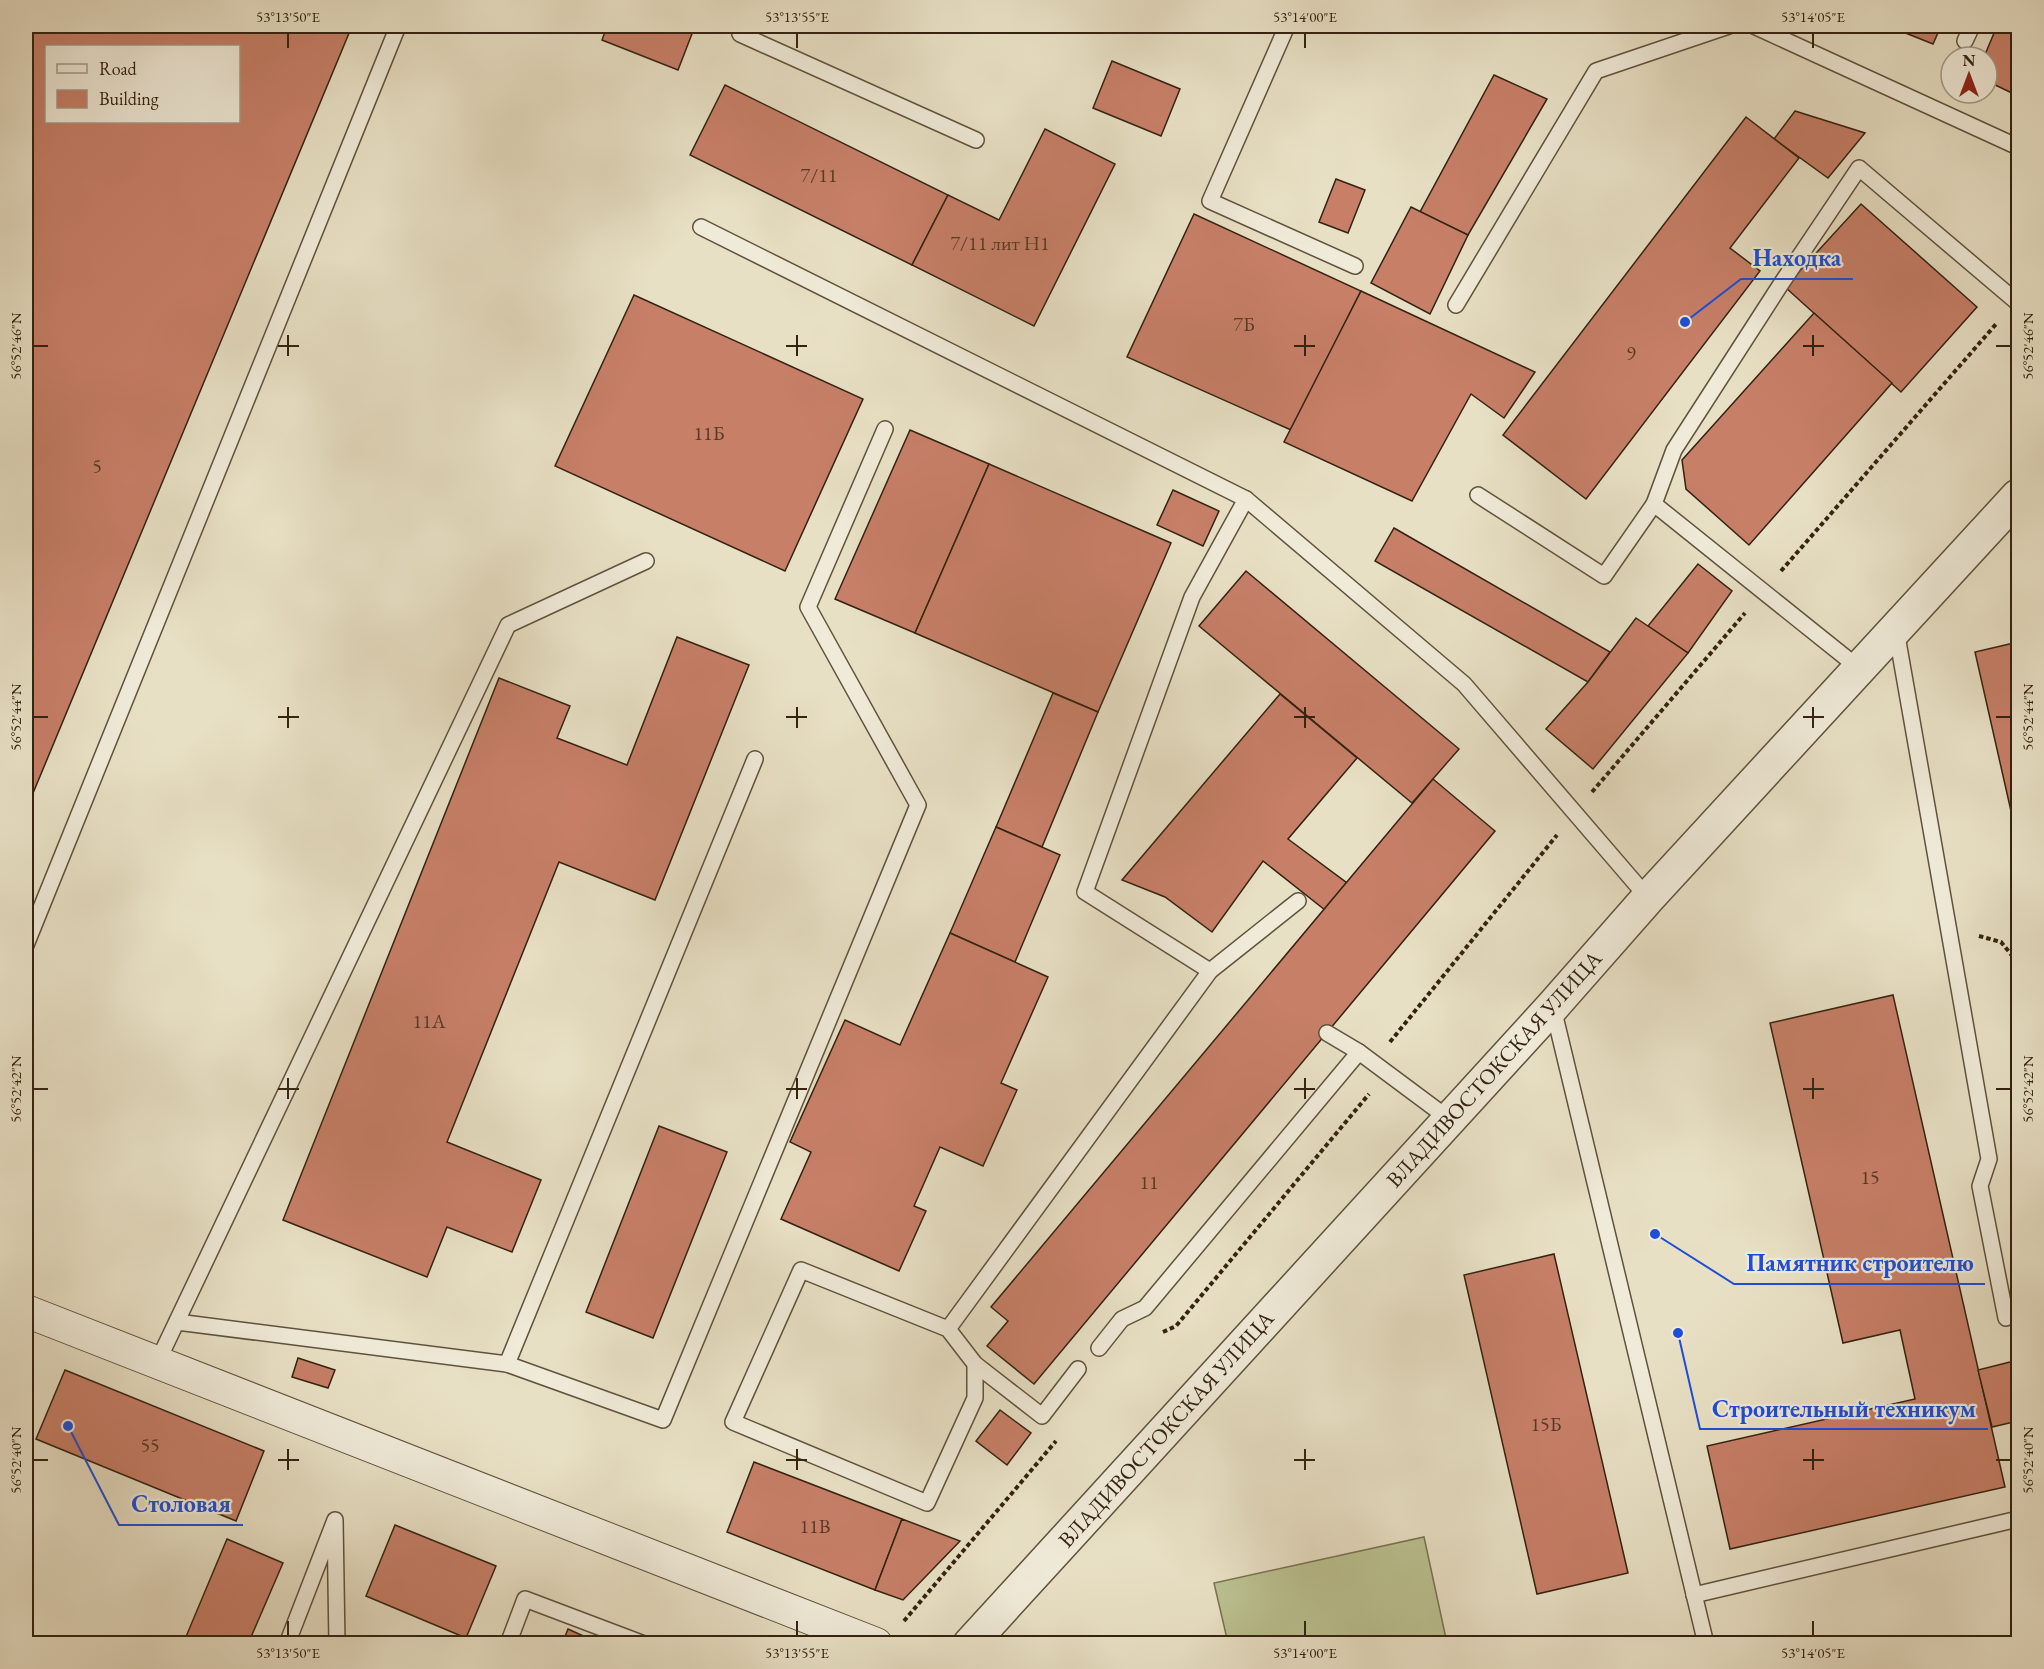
<svg xmlns="http://www.w3.org/2000/svg" width="2044" height="1669" font-family="'EB Garamond',serif">
	<rect width="100%" height="100%" fill="#e8e0c5"/>
	<filter id="stains"><feTurbulence type="fractalNoise" baseFrequency=".00333" numOctaves="4"/><feColorMatrix values="0 0 0 0 .2 0 0 0 0 .09 0 0 0 0 .02 0 0 0 .5 -.17"/></filter>
	<radialGradient id="worn" r=".72"><stop offset=".6" stop-color="#630" stop-opacity="0"/><stop offset="1" stop-color="#630" stop-opacity=".3"/></radialGradient>
	<path fill="#bbc191" stroke="#777250" stroke-width="1.5" d="M1424,1537L1447,1643H1228L1214,1583Z"/>
	<g fill="#c77f68" stroke="#332210" stroke-width="1.5" fill-rule="evenodd">
		<path d="M26,26H352L26,810ZM46,46H238V122H46Z"/>
		<path d="M607,26H695L678,70L602,40Z"/>
		<path d="M1888,26H1941L1933,44Z"/>
		<path d="M1997,26H2018V96L1987,81V57H1984Z"/>
		<path d="M1112,61L1180,89L1161,136L1093,108Z"/>
		<path d="M1494,75L1547,99L1468,235L1420,212Z"/>
		<path d="M725,85L948,195L912,265L690,155Z"/>
		<path d="M1795,111L1865,133L1828,178L1774,139Z"/>
		<path d="M1746,117L1799,158L1730,248L1760,271L1586,499L1503,435Z"/>
		<path d="M1045,129L1115,164L1034,326L912,265L948,195L999,220Z"/>
		<path d="M1336,179L1365,190L1348,233L1319,222Z"/>
		<path d="M1861,204L1977,307L1901,392L1785,287Z"/>
		<path d="M1411,207L1468,235L1430,314L1371,283Z"/>
		<path d="M1194,214L1361,291L1291,430L1127,357Z"/>
		<path d="M1361,291L1535,372L1504,418L1471,394L1412,501L1284,442Z"/>
		<path d="M634,295L863,399L785,571L555,466Z"/>
		<path d="M1814,313L1892,383L1749,545L1686,489L1682,460Z"/>
		<path d="M910,430L989,464L915,633L835,599Z"/>
		<path d="M989,464L1171,543L1098,712L915,633Z"/>
		<path d="M1173,490L1219,511L1203,546L1157,525Z"/>
		<path d="M1394,528L1610,652L1588,682L1375,561Z"/>
		<path d="M1698,564L1732,591L1688,653L1648,626Z"/>
		<path d="M1246,571L1459,749L1412,803L1199,626Z"/>
		<path d="M1636,618L1688,653L1593,769L1546,729L1588,682Z"/>
		<path d="M677,637L749,665L655,900L559,862L447,1142L541,1180L512,1252L447,1227L427,1277L283,1220L499,678L570,706L557,738L627,765Z"/>
		<path d="M2018,642V842L1975,652Z"/>
		<path d="M1053,693L1098,712L1042,847L996,827Z"/>
		<path d="M1280,694L1357,758L1288,839L1347,883L1325,910L1263,861L1212,932L1165,897L1122,880Z"/>
		<path d="M1433,779L1495,831L1034,1384L987,1346L1008,1321L991,1307Z"/>
		<path d="M996,827L1060,855L1015,962L950,933Z"/>
		<path d="M950,933L1048,977L1001,1083L1017,1090L983,1166L940,1147L914,1206L926,1211L899,1271L781,1219L811,1152L790,1142L845,1020L900,1045Z"/>
		<path d="M1893,995L2005,1487L1730,1549L1707,1446L1915,1399L1900,1330L1843,1343L1770,1023Z"/>
		<path d="M659,1126L727,1152L653,1338L586,1312Z"/>
		<path d="M1554,1254L1628,1573L1537,1594L1464,1275Z"/>
		<path d="M298,1358L335,1370L328,1388L292,1377Z"/>
		<path d="M2018,1360V1421L1992,1427L1978,1370Z"/>
		<path d="M65,1370L264,1451L236,1521L36,1439Z"/>
		<path d="M1000,1410L1031,1433L1007,1465L976,1441Z"/>
		<path d="M754,1462L902,1519L875,1590L727,1532Z"/>
		<path d="M902,1519L960,1541L903,1600L875,1590Z"/>
		<path d="M395,1525L496,1566L466,1638L366,1596Z"/>
		<path d="M227,1539L283,1563L248,1644H196L185,1639Z"/>
		<path d="M568,1629L601,1644H562Z"/>
	</g>
	<g fill="none" stroke-linecap="round" stroke-linejoin="round">
		<defs>
			<g id="service">
				<path d="M744,26L740,34L976,140"/>
				<path d="M1287,26L1210,201L1355,266"/>
				<path d="M1754,26L2018,147"/>
				<path d="M1965,41L1972,26"/>
				<path d="M701,227L1246,499L1464,684L1648,898"/>
				<path d="M1456,305L1596,71L1729,26"/>
				<path d="M1478,495L1604,576L1654,504L1860,669"/>
				<path d="M1654,504L1674,450L1781,284L1859,168L2018,303"/>
				<path d="M1896,630L1989,1159L1980,1186L2006,1318"/>
				<path d="M26,945L396,31L394,26"/>
				<path d="M1210,971L1298,901"/>
				<path d="M1553,1008L1706,1644"/>
				<path d="M1327,1033L1359,1052L1449,1119"/>
				<path d="M177,1322L507,1364L663,1420L918,805L808,607L885,429"/>
				<path d="M948,1329L975,1364V1398L927,1503L733,1422L801,1270L948,1329L1210,971L1085,892L1192,597L1246,499"/>
				<path d="M1099,1348L1122,1319L1145,1308L1359,1052"/>
				<path d="M157,1363L508,625L646,561"/>
				<path d="M507,1364L755,759"/>
				<path d="M975,1364L1042,1416L1078,1369"/>
				<path d="M1694,1595L2018,1519"/>
				<path d="M287,1644L335,1520L337,1644"/>
				<path d="M508,1644L525,1599L644,1644"/>
			</g>
			<path id="minor" d="M26,1311L876,1644"/>
			<path id="tertiary" d="M970,1644L1553,1006L1648,898L2018,496"/>
		</defs>
		<use href="#service" stroke="#60523d" stroke-width="18"/>
		<use href="#minor" stroke="#60523d" stroke-width="34"/>
		<use href="#tertiary" stroke="#60523d" stroke-width="36"/>
		<g stroke="#332210" stroke-width="4" stroke-dasharray="4.5 3" stroke-linecap="butt">
			<path d="M1781,571L1997,323"/>
			<path d="M1592,792L1745,613"/>
			<path d="M1979,936L2001,942L2018,963"/>
			<path d="M1390,1042L1557,835"/>
			<path d="M1163,1332L1176,1326L1369,1094"/>
			<path d="M904,1621L1056,1441"/>
		</g>
		<use href="#service" stroke="#f0ebd9" stroke-width="15"/>
		<use href="#minor" stroke="#f0ebd9" stroke-width="32"/>
		<use href="#tertiary" stroke="#f0ebd9" stroke-width="33"/>
	</g>
	<path fill="none" stroke="#332210" stroke-width="2" d="M288,33V48M797,33V48M1305,33V48M1813,33V48M288,335V356M797,335V356M1305,335V356M1813,335V356M33,346H48M278,346H299M786,346H807M1294,346H1315M1803,346H1824M1996,346H2011M288,707V728M797,707V728M1305,707V728M1813,707V728M33,717H48M278,717H299M786,717H807M1294,717H1315M1803,717H1824M1996,717H2011M288,1078V1099M797,1078V1099M1305,1078V1099M1813,1078V1099M33,1089H48M278,1089H299M786,1089H807M1294,1089H1315M1803,1089H1824M1996,1089H2011M288,1449V1470M797,1449V1470M1305,1449V1470M1813,1449V1470M33,1460H48M278,1460H299M786,1460H807M1294,1460H1315M1803,1460H1824M1996,1460H2011M288,1621V1636M797,1621V1636M1305,1621V1636M1813,1621V1636"/>
	<g text-anchor="middle" dominant-baseline="central" stroke-width="4.5" stroke-linejoin="round" paint-order="stroke">
		<g font-size="20" fill="#583926">
			<text x="819" y="175">7/11</text>
			<text x="1000" y="243">7/11 лит Н1</text>
			<text x="1244" y="324">7Б</text>
			<text x="1631" y="353">9</text>
			<text x="709" y="433">11Б</text>
			<text x="97" y="466">5</text>
			<text x="429" y="1021">11А</text>
			<text x="1870" y="1177">15</text>
			<text x="1149" y="1182">11</text>
			<text x="1546" y="1424">15Б</text>
			<text x="150" y="1445">55</text>
			<text x="815" y="1526">11В</text>
		</g>
		<g font-size="22" fill="#332210" stroke="#f0ebd9">
			<text transform="translate(1494 1069) rotate(-48)">ВЛАДИВОСТОКСКАЯ УЛИЦА</text>
			<text transform="translate(1166 1429) rotate(-48)">ВЛАДИВОСТОКСКАЯ УЛИЦА</text>
		</g>
	</g>
	<path fill="none" stroke="#1d4ed8" stroke-width="2" d="M1685 322L1741 279H1853M1655 1234L1734 1284H1985M1678 1333L1700 1429H1988M68 1426L119 1525H243"/>
	<g fill="#1d4ed8" stroke="#f0ebd9" stroke-width="2">
		<circle cx="1685" cy="322" r="6"/>
		<circle cx="1655" cy="1234" r="6"/>
		<circle cx="1678" cy="1333" r="6"/>
		<circle cx="68" cy="1426" r="6"/>
	</g>
	<g font-size="24" text-anchor="middle" font-weight="bold" fill="#1d4ed8" stroke="#f0ebd9" stroke-width="4.5" stroke-linejoin="round" paint-order="stroke">
		<text x="1797" y="266">Находка</text>
		<text x="1860" y="1271">Памятник строителю</text>
		<text x="1844" y="1417">Строительный техникум</text>
		<text x="181" y="1512">Столовая</text>
	</g>
	<rect width="2044" height="1669" fill="none" stroke="#e8e0c5" stroke-width="66"/>
	<rect x="45" y="45" width="195" height="78" fill="#f0ebd9" stroke="#a49b89" stroke-width="1.5"/>
	<rect x="57" y="64" width="30" height="9" fill="#f0ebd9" stroke="#a49b89" stroke-width="1.5"/>
	<text x="99" y="75" font-size="18" fill="#332210">Road</text>
	<rect x="57" y="90" width="30" height="18" fill="#c77f68" stroke="#a49b89" stroke-width="1.5"/>
	<text x="99" y="105" font-size="18" fill="#332210">Building</text>
	<g transform="translate(1969 75)"><circle r="28" fill="#f0ebd9" stroke="#a49b89" stroke-width="1.5"/>
	<path d="M0-4.5L10 22L0 15L-10 22Z" fill="#8f2418"/>
	<text y="-9" font-size="16" font-weight="bold" text-anchor="middle" fill="#332210">N</text>
	</g>
	<rect x="33" y="33" width="1978" height="1603" fill="none" stroke="#332210" stroke-width="2"/>
	<g font-size="15" text-anchor="middle" fill="#332210">
		<text x="288" y="22">53°13'50"E</text>
		<text x="797" y="22">53°13'55"E</text>
		<text x="1305" y="22">53°14'00"E</text>
		<text x="1813" y="22">53°14'05"E</text>
		<text transform="translate(16 346) rotate(-90)" y="5">56°52'46"N</text>
		<text transform="translate(2028 346) rotate(-90)" y="5">56°52'46"N</text>
		<text transform="translate(16 717) rotate(-90)" y="5">56°52'44"N</text>
		<text transform="translate(2028 717) rotate(-90)" y="5">56°52'44"N</text>
		<text transform="translate(16 1089) rotate(-90)" y="5">56°52'42"N</text>
		<text transform="translate(2028 1089) rotate(-90)" y="5">56°52'42"N</text>
		<text transform="translate(16 1460) rotate(-90)" y="5">56°52'40"N</text>
		<text transform="translate(2028 1460) rotate(-90)" y="5">56°52'40"N</text>
		<text x="288" y="1658">53°13'50"E</text>
		<text x="797" y="1658">53°13'55"E</text>
		<text x="1305" y="1658">53°14'00"E</text>
		<text x="1813" y="1658">53°14'05"E</text>
	</g>
	<rect width="100%" height="100%" filter="url(#stains)"/>
	<rect width="100%" height="100%" fill="url(#worn)"/>
</svg>
